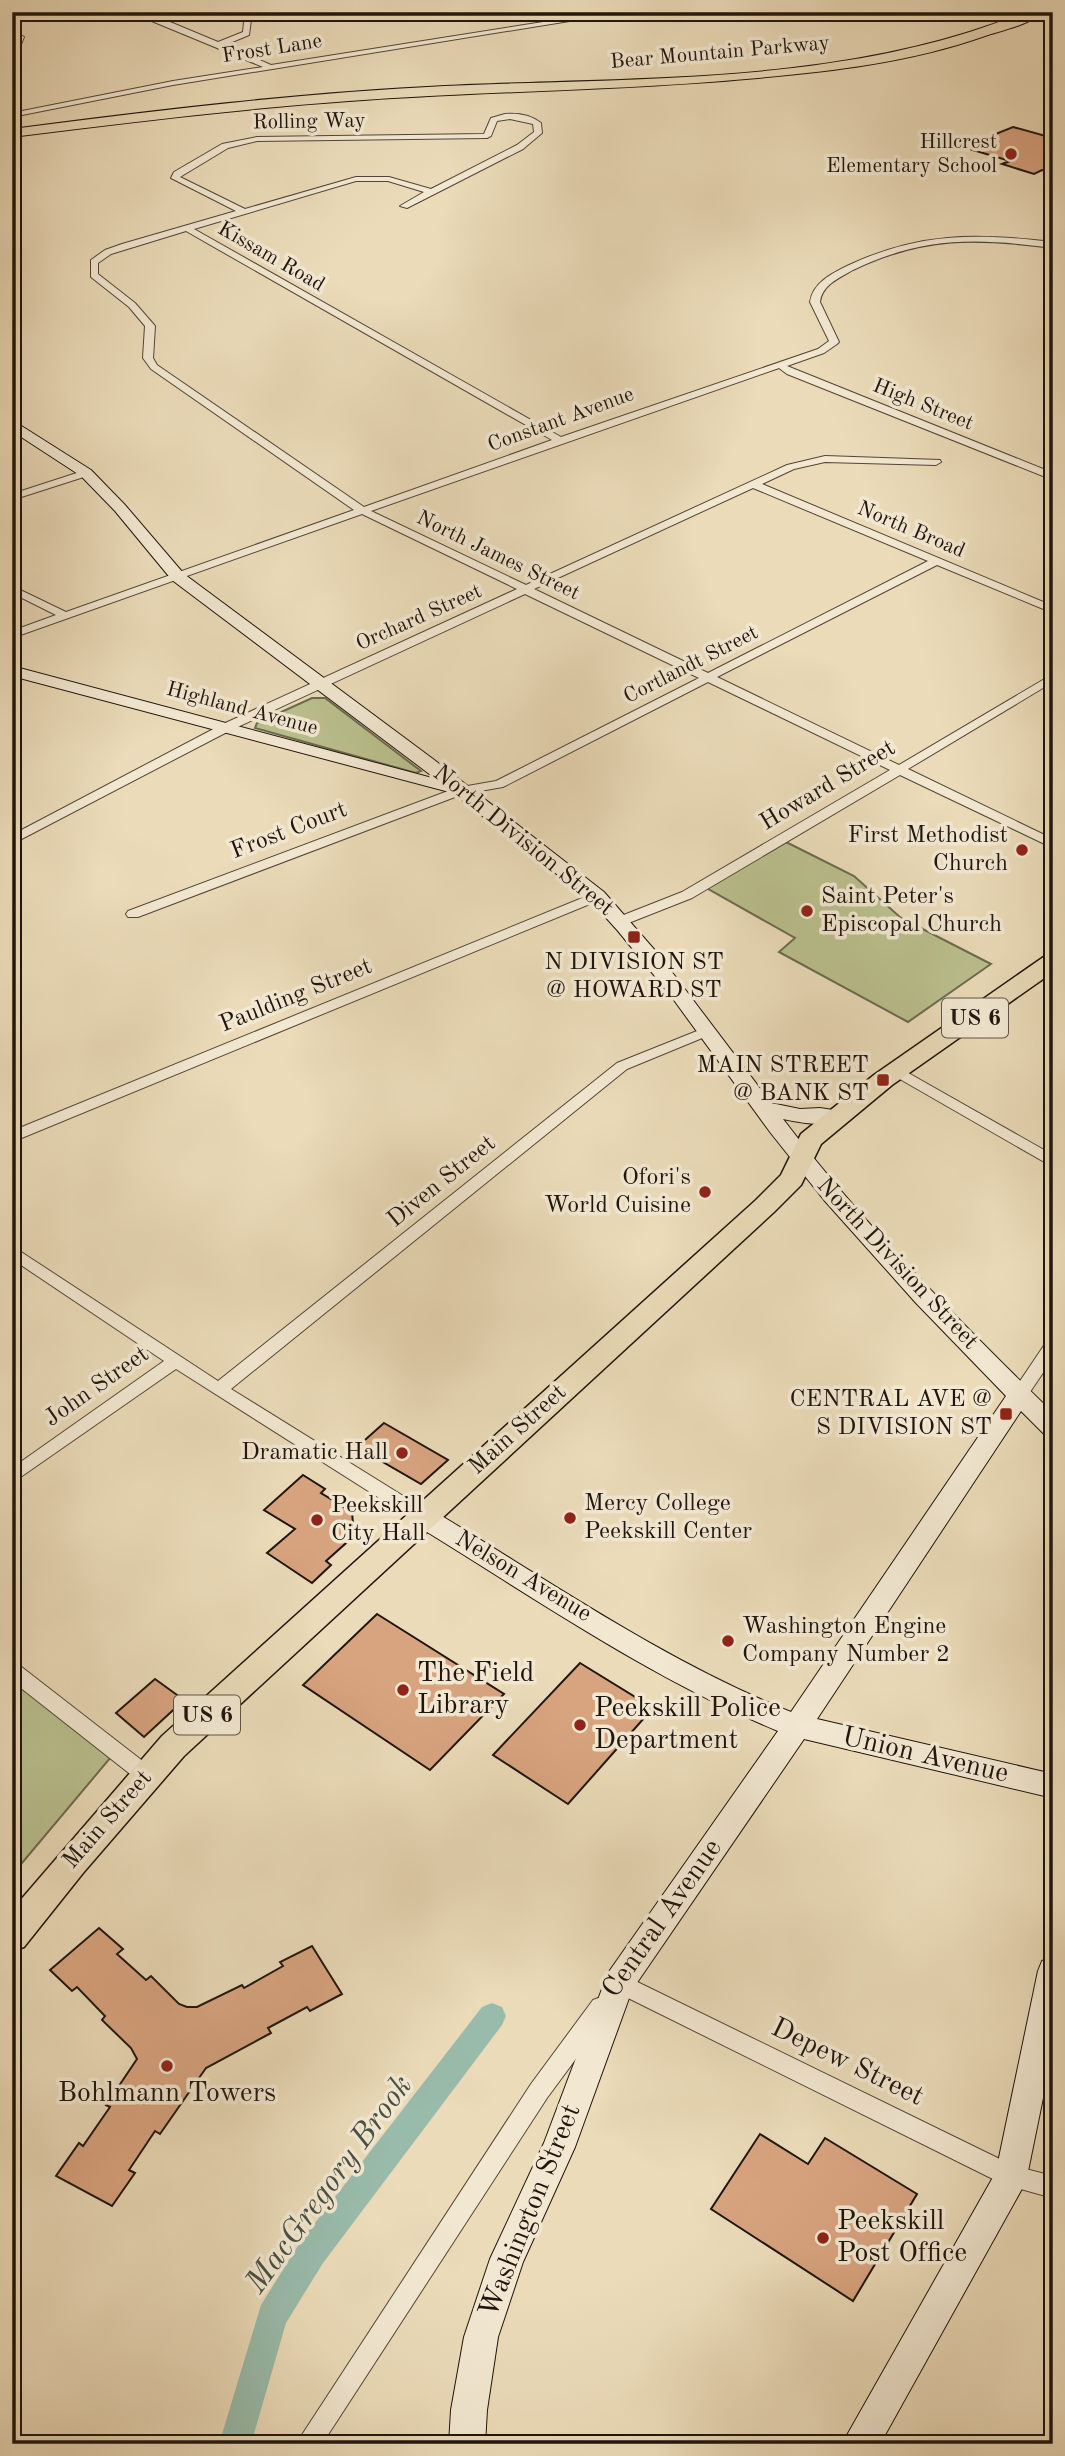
<svg xmlns="http://www.w3.org/2000/svg" width="1065" height="2456" font-family="'Old Standard TT',serif">
	<rect width="100%" height="100%" fill="#ebdbb9"/>
	<filter id="stains"><feTurbulence type="fractalNoise" baseFrequency=".00286" numOctaves="4"/><feColorMatrix values="0 0 0 0 .2 0 0 0 0 .09 0 0 0 0 .02 0 0 0 .5 -.17"/></filter>
	<radialGradient id="worn" r=".72"><stop offset=".6" stop-color="#630" stop-opacity="0"/><stop offset="1" stop-color="#630" stop-opacity=".3"/></radialGradient>
	<g fill="#bac08e" stroke="#6c6a4e" stroke-width="2">
		<path d="M312,698H325L421,771L416,773L255,728L257,723Z"/>
		<path d="M786,842L854,876L901,918L991,964L908,1022L779,952L795,938L703,886Z"/>
		<path d="M12,1669L116,1751L12,1875Z"/>
	</g>
	<g fill="none" stroke-linecap="round" stroke-linejoin="round">
		<path fill="#99bbab" fill-rule="evenodd" d="M492,2003L502,2007L506,2016L502,2025L323,2263L286,2323L251,2444H219L261,2305L301,2241L482,2007Z"/>
	</g>
	<g fill="#d8a480" stroke="#1f150d" stroke-width="2">
		<path d="M1013,127L1053,138V173L1042,170L1034,174L1002,164L1010,161L963,147Z"/>
		<path d="M384,1423L448,1460L421,1484L357,1447Z"/>
		<path d="M303,1475L325,1489L321,1493L352,1512L354,1536L326,1561L331,1565L312,1583L267,1553L295,1529L264,1510Z"/>
		<path d="M377,1614L504,1694L430,1770L303,1685Z"/>
		<path d="M580,1663L653,1708L568,1804L493,1755Z"/>
		<path d="M155,1679L184,1700L144,1737L116,1713Z"/>
		<path d="M99,1928L123,1949L117,1954L146,1980L151,1976L179,2004L187,2007H197L242,1985L244,1988L283,1966L280,1962L312,1946L342,1994L310,2011L307,2007L268,2028L271,2033L206,2068L160,2134L155,2131L129,2170L135,2173L112,2206L56,2176L79,2143L83,2146L110,2107L106,2105L137,2059L131,2048L102,2020L105,2016L77,1987L72,1991L50,1970Z"/>
		<path d="M760,2134L808,2164L825,2138L917,2194L853,2301L711,2209Z"/>
	</g>
	<g fill="none" stroke-linecap="round" stroke-linejoin="round">
		<defs>
			<g id="street">
				<path d="M139,12H146L218,42L243,32L245,12H252L249,35L225,45L271,65L607,12H625L173,85L12,117V113L173,81L263,67L142,17Z"/>
				<path d="M773,12H990L987,14Z"/>
				<path d="M12,29L24,37L20,47L13,45L16,38L12,35Z"/>
				<path d="M505,114C518,113 531,115 541,123L542,133L523,149L407,208L400,206L424,192L388,181H356L194,229L561,437L818,349L829,341L810,302C813,283 831,274 847,266C918,232 976,233 1053,242V248C976,238 924,236 853,270C839,278 822,285 820,302L839,342L837,344L824,353L787,366L1053,473V480L787,374L779,368L371,511L526,585L787,465L825,456L940,460L941,462L936,465L825,462L794,469L762,484L1053,606V613L937,565L717,677L899,765L1053,674V682L908,769L1053,839V848L900,775L692,898L626,924H616L614,921L616,918L682,892L890,770L708,682L503,787L463,794L138,917H128L126,914L128,911L456,788L496,781L699,678L525,594L229,731L12,844V835L221,725L517,589L362,514L12,638V631L56,615L12,593V586L66,612L354,510L151,369L143,358L145,326L129,307L91,277V260L105,250L122,244L236,211L171,178L174,172L222,144L257,137L484,134L491,118ZM510,119L533,124L534,132L517,145L431,189L389,177H356L245,209L180,177L228,148L257,141L487,138L491,136L497,121ZM186,231L552,440L364,507L157,365L153,358L155,326L135,303L98,274V263L111,254ZM753,488L928,561L708,673L534,589Z"/>
				<path d="M86,470L91,473L90,475L12,500V494Z"/>
				<path d="M597,892L604,896L602,899L12,1142V1131Z"/>
				<path d="M707,1027L714,1031L712,1034L627,1069L231,1389L429,1512L432,1517L429,1522L423,1524L417,1522L176,1369L12,1483V1468L164,1361L12,1259V1246L218,1381L617,1063Z"/>
				<path d="M896,1066L1053,1155V1167L891,1074L889,1071L891,1068Z"/>
				<path d="M1053,1339V1358L1026,1398H1014L1012,1394L1014,1390L1047,1341Z"/>
				<path d="M12,1662L19,1665L153,1769L156,1775L153,1781L146,1783L139,1781L12,1681Z"/>
				<path d="M619,1973L1014,2166L1053,2176V2198L1003,2184L622,1995L617,1997L609,1994L606,1987L612,1976Z"/>
				<path d="M601,1997L609,2000L612,2007L609,2014L547,2098L322,2444H296L531,2084L593,2000Z"/>
			</g>
			<g id="secondary">
				<path d="M12,420L91,470L125,505L184,574L433,759L604,892L659,955L771,1103L800,1109L820,1108L846,1112L849,1117L846,1122C827,1127 801,1123 783,1119C864,1225 958,1320 1053,1413V1437L1044,1434L1021,1411L817,1719L1053,1774V1798L804,1739L632,1990L575,2147L523,2262L498,2337L487,2410L485,2444H449L451,2410L464,2337L490,2259L544,2143L608,1973L778,1731C649,1678 532,1596 414,1524L410,1517L414,1510L423,1507L432,1510C548,1580 666,1662 791,1712L1006,1396L916,1303L824,1200L770,1132L671,996L618,931L590,900L453,793L12,676V666L436,779L172,580L115,511L81,476L12,431Z"/>
				<path d="M1053,1957V2049L1027,2176L1023,2187L880,2444H842L996,2172L1038,1971L1042,1961Z"/>
			</g>
			<path id="primary" d="M1053,954V972L892,1085L821,1144L801,1185L774,1212L184,1756L83,1873L24,1947L12,1951V1910L162,1736L756,1200L781,1175L801,1134L874,1075L1045,956Z"/>
			<path id="highway" d="M1025,12H1043C1029,25 1003,30 985,36C909,63 826,72 746,79C614,91 481,91 349,101C237,109 124,123 12,137V129C156,110 300,93 445,86C635,77 846,86 1025,12Z"/>
		</defs>
		<use href="#street" stroke="#524638" stroke-width="2"/>
		<use href="#secondary" stroke="#1f150d" stroke-width="2"/>
		<use href="#primary" stroke="#1f150d" stroke-width="3"/>
		<use href="#highway" stroke="#1f150d" stroke-width="2"/>
		<use href="#street" fill="#f2e8d2" fill-rule="evenodd"/>
		<use href="#secondary" fill="#f2e8d2" fill-rule="evenodd"/>
		<use href="#primary" fill="#ebdbb9" fill-rule="evenodd"/>
		<use href="#highway" fill="#ebdbb9" fill-rule="evenodd"/>
	</g>
	<g fill="#8f2418" stroke="#f2e8d2" stroke-width="2.5">
		<circle cx="1011" cy="154" r="7"/>
		<circle cx="1022" cy="850" r="7"/>
		<circle cx="807" cy="911" r="7"/>
		<rect x="627" y="930" width="14" height="14" rx="3.5"/>
		<rect x="876" y="1073" width="14" height="14" rx="3.5"/>
		<circle cx="705" cy="1192" r="7"/>
		<rect x="999" y="1407" width="14" height="14" rx="3.5"/>
		<circle cx="402" cy="1453" r="7"/>
		<circle cx="570" cy="1518" r="7"/>
		<circle cx="317" cy="1520" r="7"/>
		<circle cx="728" cy="1641" r="7"/>
		<circle cx="403" cy="1690" r="7"/>
		<circle cx="580" cy="1725" r="7"/>
		<circle cx="167" cy="2066" r="7"/>
		<circle cx="823" cy="2238" r="7"/>
	</g>
	<g text-anchor="middle" dominant-baseline="central" stroke-width="7" stroke-linejoin="round" paint-order="stroke">
		<g font-size="21" fill="#1f150d" stroke="#f2e8d2">
			<text transform="translate(272 49) rotate(-9)">Frost Lane</text>
			<text transform="translate(720 53) rotate(-5)">Bear Mountain Parkway</text>
			<text transform="translate(309 122) rotate(-1)">Rolling Way</text>
			<text transform="translate(271 257) rotate(30)">Kissam Road</text>
			<text transform="translate(923 405) rotate(22)">High Street</text>
			<text transform="translate(561 420) rotate(-20)">Constant Avenue</text>
			<text transform="translate(911 530) rotate(23)">North Broad</text>
			<text transform="translate(498 556) rotate(26)">North James Street</text>
			<text transform="translate(419 618) rotate(-24)">Orchard Street</text>
			<text transform="translate(691 665) rotate(-27)">Cortlandt Street</text>
			<text transform="translate(242 709) rotate(15)">Highland Avenue</text>
		</g>
		<g font-size="21" fill="#1f150d" stroke="#f2e8d2" text-anchor="end">
			<text x="997" y="142">Hillcrest<tspan x="997" dy="24">Elementary School</tspan></text>
		</g>
		<g fill="#f2e8d2" stroke="#5e5448" stroke-width="2">
			<rect x="942" y="998.5" width="66" height="39" rx="5"/>
			<rect x="174" y="1695.5" width="66" height="39" rx="5"/>
		</g>
		<g font-size="23" font-weight="bold" fill="#1f150d">
			<text x="975" y="1018">US 6</text>
			<text x="207" y="1715">US 6</text>
		</g>
		<g font-size="24" fill="#1f150d" stroke="#f2e8d2">
			<text transform="translate(828 786) rotate(-31)">Howard Street</text>
			<text transform="translate(289 831) rotate(-21)">Frost Court</text>
			<text transform="translate(523 841) rotate(39)">North Division Street</text>
			<text transform="translate(296 996) rotate(-22)">Paulding Street</text>
			<text transform="translate(442 1182) rotate(-39)">Diven Street</text>
			<text transform="translate(897 1264) rotate(47)">North Division Street</text>
			<text transform="translate(97 1387) rotate(-35)">John Street</text>
			<text transform="translate(518 1430) rotate(-42)">Main Street</text>
			<text transform="translate(523 1577) rotate(31)">Nelson Avenue</text>
			<text transform="translate(108 1820) rotate(-49)">Main Street</text>
		</g>
		<g font-size="24" fill="#1f150d" stroke="#f2e8d2" text-anchor="end">
			<text x="1008" y="836">First Methodist<tspan x="1008" dy="28">Church</tspan></text>
			<text x="821" y="897" text-anchor="start">Saint Peter's<tspan x="821" dy="28">Episcopal Church</tspan></text>
			<text x="634" y="963" text-anchor="middle">N DIVISION ST<tspan x="634" dy="28">@ HOWARD ST</tspan></text>
			<text x="869" y="1066">MAIN STREET<tspan x="869" dy="28">@ BANK ST</tspan></text>
			<text x="691" y="1178">Ofori's<tspan x="691" dy="28">World Cuisine</tspan></text>
			<text x="992" y="1400">CENTRAL AVE @<tspan x="992" dy="28">S DIVISION ST</tspan></text>
			<text x="388" y="1453">Dramatic Hall</text>
			<text x="584" y="1504" text-anchor="start">Mercy College<tspan x="584" dy="28">Peekskill Center</tspan></text>
			<text x="331" y="1506" text-anchor="start">Peekskill<tspan x="331" dy="28">City Hall</tspan></text>
			<text x="742" y="1627" text-anchor="start">Washington Engine<tspan x="742" dy="28">Company Number 2</tspan></text>
		</g>
		<g font-size="28" fill="#1f150d" stroke="#f2e8d2" text-anchor="start">
			<text x="417" y="1674">The Field<tspan x="417" dy="32">Library</tspan></text>
			<text x="594" y="1709">Peekskill Police<tspan x="594" dy="32">Department</tspan></text>
			<text x="167" y="2094" text-anchor="middle">Bohlmann Towers</text>
			<text x="837" y="2222">Peekskill<tspan x="837" dy="32">Post Office</tspan></text>
		</g>
		<g font-size="28" fill="#1f150d" stroke="#f2e8d2">
			<text transform="translate(925 1756) rotate(13)">Union Avenue</text>
			<text transform="translate(663 1919) rotate(-55)">Central Avenue</text>
			<text transform="translate(847 2063) rotate(26)">Depew Street</text>
			<text transform="translate(531 2211) rotate(-68)">Washington Street</text>
		</g>
		<g font-size="32" font-style="italic" fill="#4a4f44" stroke="#f2e8d2">
			<text transform="translate(330 2185) rotate(-54)">MacGregory Brook</text>
		</g>
	</g>
	<rect width="1065" height="2456" fill="none" stroke="#ebdbb9" stroke-width="42"/>
	<rect x="14" y="14" width="1037" height="2428" fill="none" stroke="#1f150d" stroke-width="3.5"/>
	<rect x="21" y="21" width="1023" height="2414" fill="none" stroke="#1f150d" stroke-width="2"/>
	<rect width="100%" height="100%" filter="url(#stains)"/>
	<rect width="100%" height="100%" fill="url(#worn)"/>
</svg>
